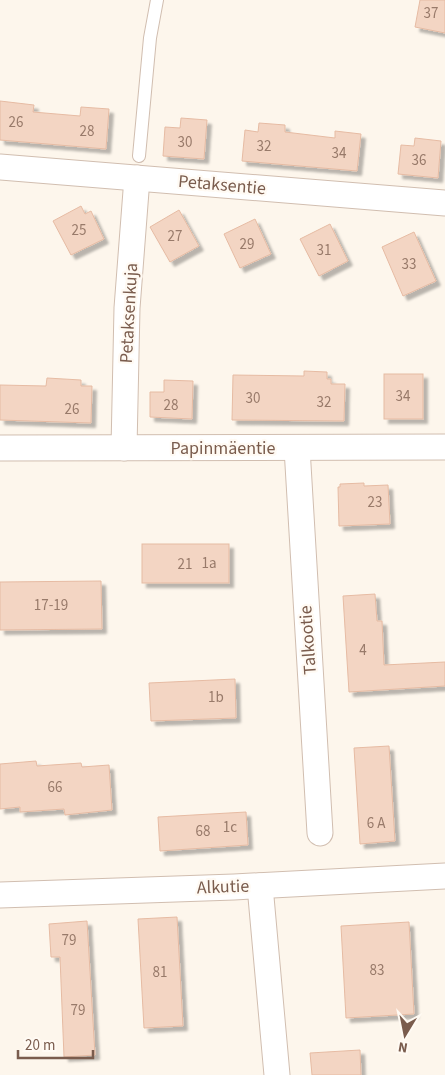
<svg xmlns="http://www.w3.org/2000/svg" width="445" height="1075" font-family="'Source Sans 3',sans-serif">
	<defs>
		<filter id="shadow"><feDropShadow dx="4.5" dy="4.5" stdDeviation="1" flood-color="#0004"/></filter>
	</defs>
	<rect width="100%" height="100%" fill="#fdf6ec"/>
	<g fill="#f3d5c3" stroke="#e6bba3" filter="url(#shadow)">
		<path d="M420,0H445V33L415,27Z"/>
		<path d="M0,101L34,105L33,112L80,116L81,107L109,109L106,149L0,140Z"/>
		<path d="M181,118L207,120L204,159L163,156L165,127L180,128Z"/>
		<path d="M259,123L285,125V132L335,138V131L361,134L357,171L242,161L245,130L258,132Z"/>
		<path d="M415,138L441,141L438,178L398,174L401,145L414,146Z"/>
		<path d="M81,206L85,214L91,211L104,239L71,255L53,221Z"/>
		<path d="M179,210L199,246L170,262L150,227Z"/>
		<path d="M255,219L271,254L240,268L224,234Z"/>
		<path d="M330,224L348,261L319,276L300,239Z"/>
		<path d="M414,232L436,281L403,296L382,247Z"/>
		<path d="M304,371L327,372V379H331V384H345L344,421L232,420L233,375L304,376Z"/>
		<rect x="384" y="374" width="39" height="45"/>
		<path d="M47,378L81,380V386H92L91,423L0,420V385L46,386Z"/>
		<path d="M164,380L193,381L192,419L150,417V392H164Z"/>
		<path d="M364,483V486L388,485L390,524L339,526L338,487H340V484Z"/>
		<rect x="142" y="544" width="87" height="39"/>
		<path d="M101,581L102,629L0,630V582Z"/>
		<path d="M375,594L377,621H382L384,665L445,662V686L349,692L343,596Z"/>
		<path d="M235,679L236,718L151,721L149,683Z"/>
		<path d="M389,746L395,841L360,844L354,748Z"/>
		<path d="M36,761L37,766L81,763L82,767L109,765L112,810L65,815L64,809L20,812V807L0,809V764Z"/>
		<path d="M246,812L248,845L160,851L158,817Z"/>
		<path d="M177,917L183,1026L144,1028L138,919Z"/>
		<path d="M87,921L95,1055L64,1057L60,957H51L49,924Z"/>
		<path d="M409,922L414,1014L346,1018L341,926Z"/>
		<path d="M360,1050L361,1075H312L310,1053Z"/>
	</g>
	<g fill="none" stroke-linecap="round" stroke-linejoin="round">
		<defs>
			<path id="service" d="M139,156L150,38L157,0"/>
			<g id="minor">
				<path d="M0,167L445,203"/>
				<path d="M0,448L445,447"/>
				<path d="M124,448L127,308L137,178"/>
				<path d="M297,448L320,833"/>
				<path d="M260,886L277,1075"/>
				<path d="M0,895L234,887L445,876"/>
			</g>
		</defs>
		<use href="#service" stroke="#d1beb0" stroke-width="14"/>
		<use href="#minor" stroke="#d1beb0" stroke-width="27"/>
		<use href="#service" stroke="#fff" stroke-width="12"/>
		<use href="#minor" stroke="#fff" stroke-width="25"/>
	</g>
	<g text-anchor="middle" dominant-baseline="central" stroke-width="4.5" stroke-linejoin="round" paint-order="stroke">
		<g font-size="15" fill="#987a6a">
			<text x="431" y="13">37</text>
			<text x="16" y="122">26</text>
			<text x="87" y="131">28</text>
			<text x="185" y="142">30</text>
			<text x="264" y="146">32</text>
			<text x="339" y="153">34</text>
			<text x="419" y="160">36</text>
			<text x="79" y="230">25</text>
			<text x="175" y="236">27</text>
			<text x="247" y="244">29</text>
			<text x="324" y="250">31</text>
			<text x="409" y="264">33</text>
			<text x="403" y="396">34</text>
			<text x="253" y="398">30</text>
			<text x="324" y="402">32</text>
			<text x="171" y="405">28</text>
			<text x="72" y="409">26</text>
			<text x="375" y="502">23</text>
			<text x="209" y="563">1a</text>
			<text x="185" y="564">21</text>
			<text x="51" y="605">17-19</text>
			<text x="363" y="650">4</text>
			<text x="216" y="697">1b</text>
			<text x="55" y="787">66</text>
			<text x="376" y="823">6 A</text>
			<text x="230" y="827">1c</text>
			<text x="203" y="831">68</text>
			<text x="69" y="940">79</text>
			<text x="377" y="970">83</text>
			<text x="160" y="972">81</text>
			<text x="78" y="1010">79</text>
		</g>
		<g font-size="18" fill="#7a5c4d" stroke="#fffaf3">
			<text transform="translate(222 185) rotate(5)">Petaksentie</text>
			<text transform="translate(129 313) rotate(-87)">Petaksenkuja</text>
			<text x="223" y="448">Papinmäentie</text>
			<text transform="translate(308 640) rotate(-94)">Talkootie</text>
			<text transform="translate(223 887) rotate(-2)">Alkutie</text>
		</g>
	</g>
	<g transform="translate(405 1035) rotate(190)" stroke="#fffaf3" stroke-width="4" paint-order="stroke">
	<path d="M0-4L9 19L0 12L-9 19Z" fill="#7a5c4d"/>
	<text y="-8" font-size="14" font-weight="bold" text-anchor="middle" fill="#7a5c4d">N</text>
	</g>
	<path d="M18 1050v8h75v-8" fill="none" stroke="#7a5c4d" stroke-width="2.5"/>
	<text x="25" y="1050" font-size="15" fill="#7a5c4d" stroke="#fffaf3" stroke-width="4" paint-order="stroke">20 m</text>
</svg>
